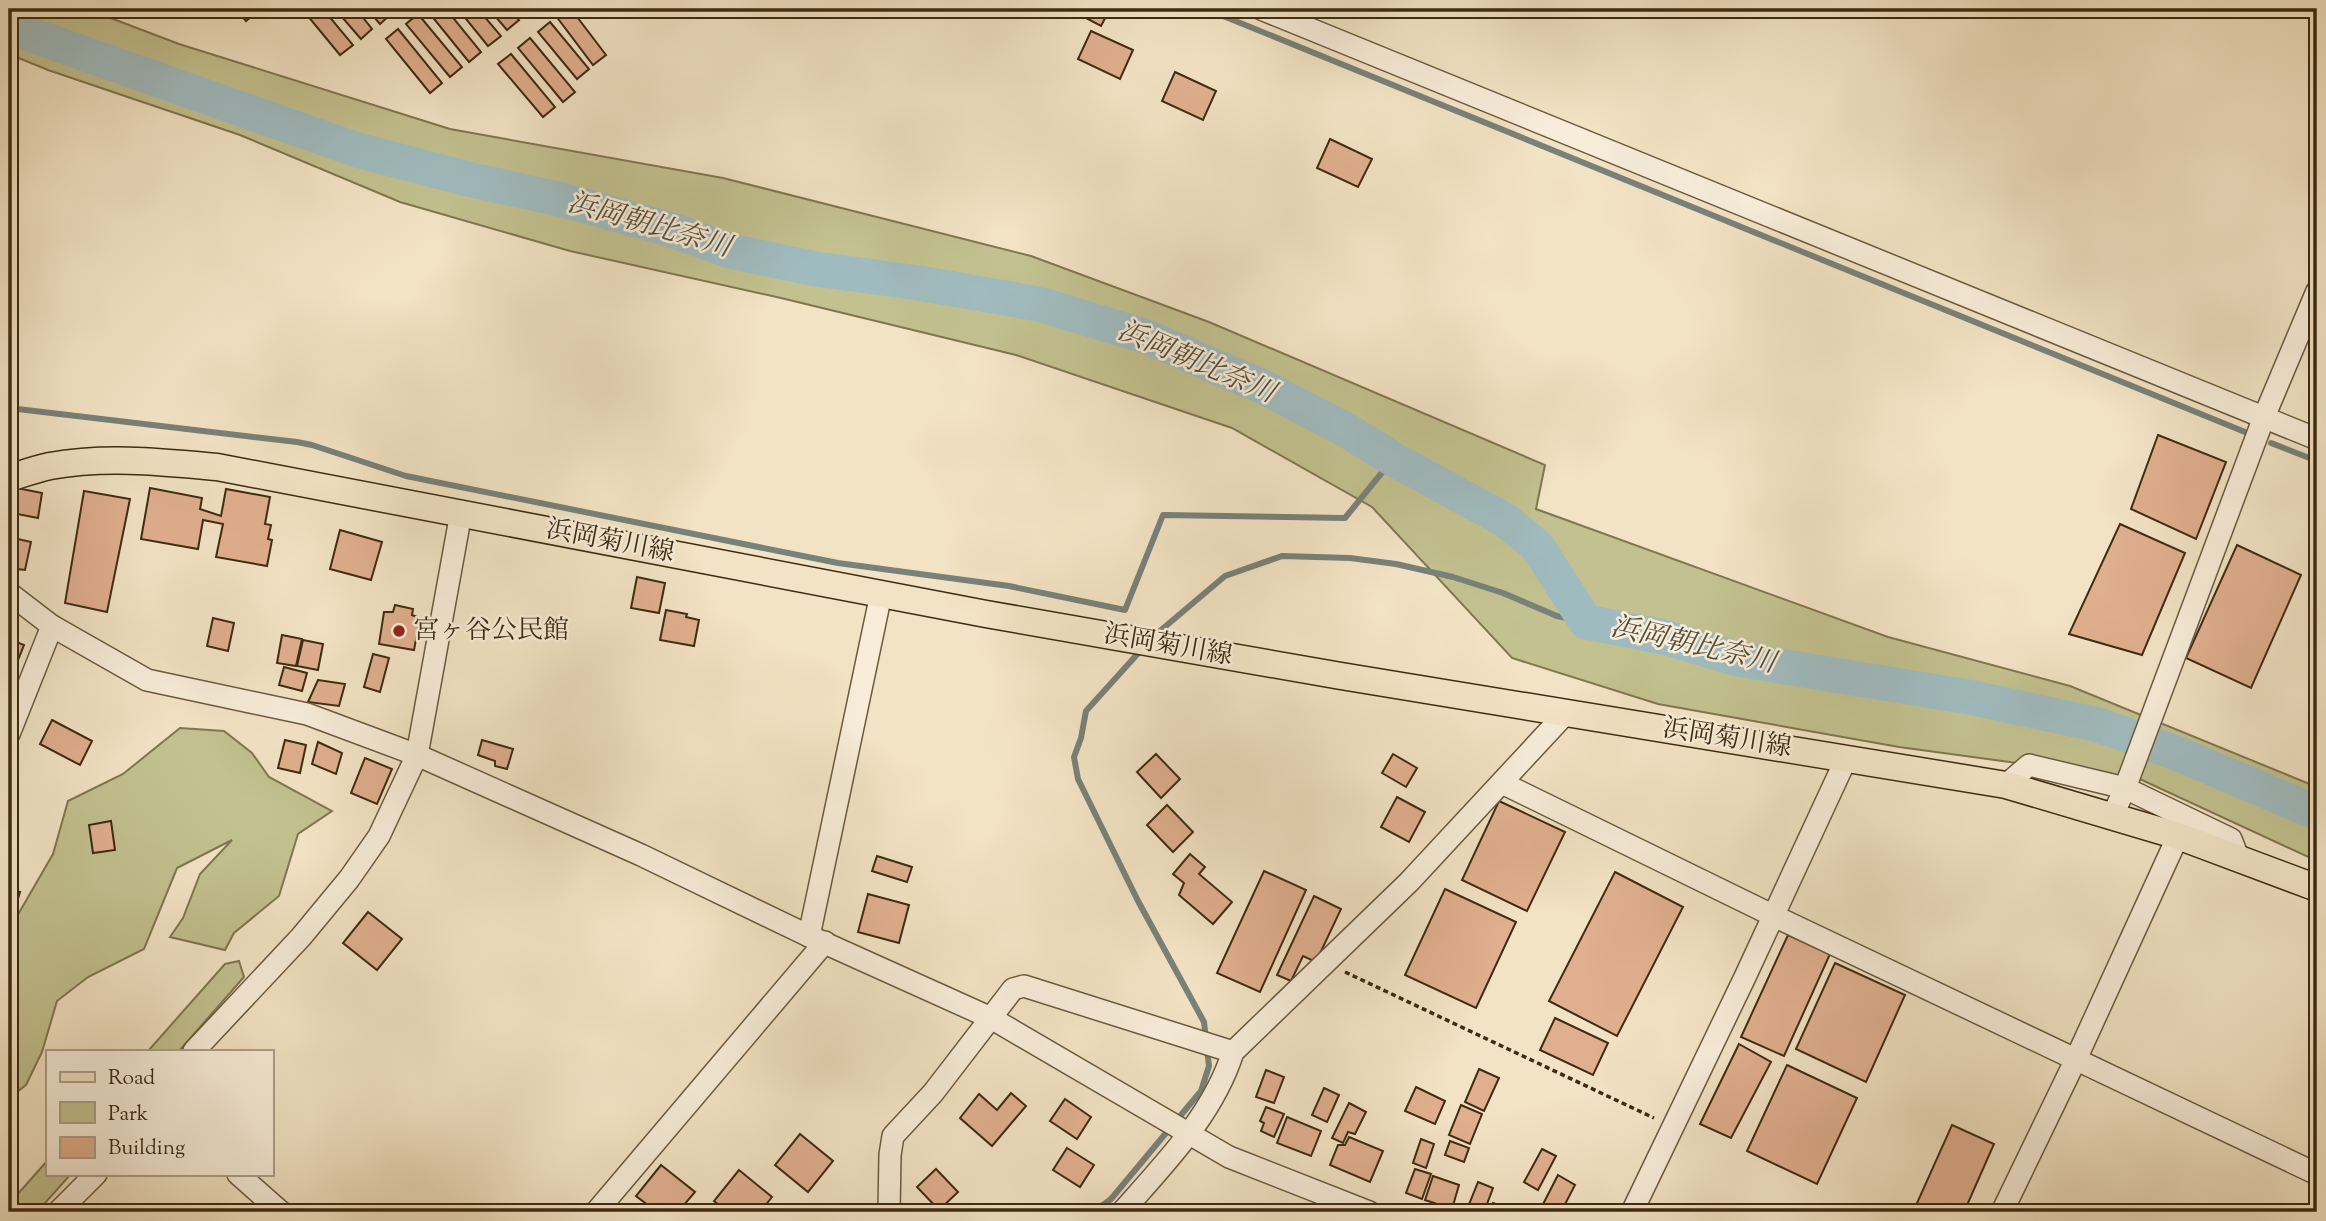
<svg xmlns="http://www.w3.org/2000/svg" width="2326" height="1221" font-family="'Sorts Mill Goudy','Noto Serif JP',serif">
	<rect width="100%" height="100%" fill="#f2e3c4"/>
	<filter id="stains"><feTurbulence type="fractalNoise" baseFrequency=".00286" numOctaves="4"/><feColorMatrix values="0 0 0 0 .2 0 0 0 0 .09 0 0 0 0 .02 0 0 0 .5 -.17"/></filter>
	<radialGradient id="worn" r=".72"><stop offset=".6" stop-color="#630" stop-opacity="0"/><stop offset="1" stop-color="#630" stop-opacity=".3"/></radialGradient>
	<g fill="#c2c18f" stroke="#807650" stroke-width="2">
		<path d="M9,9H87L179,44L450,129L723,178L1031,256L1209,322L1545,465L1536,509L1888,637L2070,686L2317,787V861L2142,780L1899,747L1658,704L1512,658L1372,507L1232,428L1016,355L781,298L570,251L400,202L240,135L48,70L9,54Z"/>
		<path d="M180,728L224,731L252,753L269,777L332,811L298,834L279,896L234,933L225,950L170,937L183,918L200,874L232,840L177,868L144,949L88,977L57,1001L42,1052L26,1085L9,1098V930L53,854L68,801L123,774Z"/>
		<path d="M239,961L244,977L179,1051H148L225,964Z"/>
		<path d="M47,1161V1174H71L37,1212H9V1204Z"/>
	</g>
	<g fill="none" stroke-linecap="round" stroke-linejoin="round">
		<g stroke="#798179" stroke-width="6">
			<path d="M1206,9L2245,432"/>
			<path d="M9,408L297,442L312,445L406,476L838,563L1009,586L1125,610L1163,515L1345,518L1393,459"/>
			<path d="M2271,443L2317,461"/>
			<path d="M1154,636L1225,576L1282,556L1350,558L1396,564L1453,577L1503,593L1557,616L1586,622"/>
			<path d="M1142,649L1086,711L1081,738L1074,757L1078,779L1138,901L1204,1022L1206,1039"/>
			<path d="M1094,1212L1111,1199L1201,1091L1209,1066L1207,1050"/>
		</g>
		<path stroke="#a0bbbf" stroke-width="35" d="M9,27L357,150L468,179L563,200L672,230L730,251L816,269L919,283L1039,304L1147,337L1265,388L1346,430L1393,459L1505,520L1537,546L1586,622L1664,637L1737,659L1969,697L2099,725L2181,755L2317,813"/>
	</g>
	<g fill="#e0af8f" stroke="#3e2b11" stroke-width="2">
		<path d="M236,9H256L258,11L246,21Z"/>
		<path d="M302,9H323L353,45L340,55Z"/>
		<path d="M335,9H356L372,29L361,39Z"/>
		<path d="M367,9H388L392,13L380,24Z"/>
		<path d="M426,9H446L481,52L469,62Z"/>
		<path d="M458,9H478L501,36L488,46Z"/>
		<path d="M489,9H510L519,20L507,30Z"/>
		<path d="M566,9H571L606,55L593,65L556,16Z"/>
		<path d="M1088,9H1110L1101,26L1084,17Z"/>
		<path d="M418,14L462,67L450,77L406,24Z"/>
		<path d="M550,22L589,69L577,79L538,32Z"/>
		<path d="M398,29L442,83L430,93L386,39Z"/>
		<path d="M1091,31L1133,50L1120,79L1078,59Z"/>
		<path d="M530,38L575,92L563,102L518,48Z"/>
		<path d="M511,54L555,107L543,117L498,64Z"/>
		<path d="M1175,72L1216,91L1203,120L1162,101Z"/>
		<path d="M1330,139L1372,159L1358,187L1317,168Z"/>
		<path d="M2158,435L2226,462L2196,539L2131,509Z"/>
		<path d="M17,488L42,493L38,518L12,513Z"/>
		<path d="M150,488L202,498L200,509L221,516L226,489L270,497L265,524L271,525L268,539L272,540L267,566L216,557L223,524L203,520L198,549L141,539Z"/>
		<path d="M84,491L130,499L107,612L65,603Z"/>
		<path d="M2120,524L2185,553L2142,655L2069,634Z"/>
		<path d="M340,530L382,542L371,580L330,569Z"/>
		<path d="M9,537L31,542L25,570L17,569V565L9,564Z"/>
		<path d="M2237,545L2301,575L2251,688L2186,658Z"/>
		<path d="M637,577L665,583L659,613L631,608Z"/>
		<path d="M395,605L413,609L412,615L420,618L414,650L379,644L384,612H393Z"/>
		<path d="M666,610L687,614L686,617L699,620L694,646L660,640Z"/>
		<path d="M213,618L234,623L228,651L207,646Z"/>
		<path d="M282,635L302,639L296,666L277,663Z"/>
		<path d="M9,639L24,645L16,665L9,663Z"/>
		<path d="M303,640L323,644L318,670L297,666Z"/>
		<path d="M373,654L389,658L380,692L364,687Z"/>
		<path d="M284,667L307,673L302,691L279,685Z"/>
		<path d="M318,680L345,684L339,706L308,702Z"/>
		<path d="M52,720L92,741L80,765L40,744Z"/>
		<path d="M285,740L306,745L300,773L278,768Z"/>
		<path d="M482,740L513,749L507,769L495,766V761L478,755Z"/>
		<path d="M318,742L342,753L336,774L312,764Z"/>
		<path d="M1156,754L1180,779L1161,798L1137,772Z"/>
		<path d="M1393,754L1417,768L1406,787L1382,773Z"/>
		<path d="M365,758L392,769L377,804L351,793Z"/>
		<path d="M1397,797L1425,812L1409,842L1381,827Z"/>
		<path d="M1499,801L1565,832L1527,911L1462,880Z"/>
		<path d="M1167,805L1193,832L1173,852L1147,825Z"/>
		<path d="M111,821L115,850L93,853L89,825Z"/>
		<path d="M1190,854L1205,867L1199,874L1232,902L1213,924L1179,895L1184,883L1173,874Z"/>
		<path d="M877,856L912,867L907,882L872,871Z"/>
		<path d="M1264,871L1306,890L1260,992L1217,973Z"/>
		<path d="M1615,872L1683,907L1617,1036L1549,1001Z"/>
		<path d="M9,884V889L20,892L13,915L9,913Z"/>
		<path d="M1445,889L1516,922L1476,1008L1405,975Z"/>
		<path d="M868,894L909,905L899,943L858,932Z"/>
		<path d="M1314,896L1341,909L1316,962L1303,956L1291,981L1277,975Z"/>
		<path d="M368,912L402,939L377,970L343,943Z"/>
		<path d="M1788,935L1830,954L1784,1056L1741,1037Z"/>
		<path d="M1835,963L1905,995L1866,1082L1796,1049Z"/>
		<path d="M1555,1018L1608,1043L1593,1075L1540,1050Z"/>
		<path d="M1739,1044L1771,1062L1731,1138L1700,1124Z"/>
		<path d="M1787,1065L1857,1098L1817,1184L1747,1151Z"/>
		<path d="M1479,1069L1499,1078L1484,1111L1465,1102Z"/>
		<path d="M1266,1070L1284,1077L1274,1103L1256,1097Z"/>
		<path d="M1416,1087L1445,1101L1435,1124L1405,1111Z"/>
		<path d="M1324,1088L1339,1095L1327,1122L1312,1115Z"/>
		<path d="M1011,1093L1026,1106L992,1146L960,1118L979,1094L997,1110Z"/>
		<path d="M1065,1099L1091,1117L1077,1139L1050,1121Z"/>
		<path d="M1349,1103L1366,1112L1355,1134L1348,1132L1343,1143L1332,1138Z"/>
		<path d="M1461,1105L1482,1114L1470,1144L1449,1135Z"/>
		<path d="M1266,1107L1284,1114L1274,1137L1261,1131L1264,1123L1260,1121Z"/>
		<path d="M1287,1117L1321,1131L1311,1156L1277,1143Z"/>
		<path d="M1952,1125L1994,1144L1964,1212H1913Z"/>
		<path d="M800,1134L833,1161L808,1192L775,1165Z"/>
		<path d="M1349,1137L1383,1151L1370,1182L1330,1165L1338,1145H1345Z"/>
		<path d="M1421,1139L1434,1144L1426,1168L1413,1163Z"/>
		<path d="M1450,1141L1469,1148L1464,1162L1445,1155Z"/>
		<path d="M1067,1148L1094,1165L1080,1187L1053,1170Z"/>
		<path d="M1542,1149L1556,1156L1538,1190L1524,1182Z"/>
		<path d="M661,1165L695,1192L678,1212H657L636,1196Z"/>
		<path d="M936,1169L958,1192L939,1210L917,1187Z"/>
		<path d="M1415,1169L1431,1174L1422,1199L1406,1193Z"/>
		<path d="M739,1170L772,1197L760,1212H728L714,1201Z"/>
		<path d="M1558,1175L1575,1185L1561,1212H1539Z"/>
		<path d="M1433,1176L1459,1185L1452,1209L1425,1200Z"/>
		<path d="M1478,1182L1493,1188L1484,1212H1466Z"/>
		<path d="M1493,1203L1516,1212H1489Z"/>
		<path d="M96,1205L105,1212H91Z"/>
	</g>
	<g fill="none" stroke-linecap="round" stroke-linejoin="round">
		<defs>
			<g id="minor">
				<path d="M1261,9L2317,439"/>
				<path d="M9,593L52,626L147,680L307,714L417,755L641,855L809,936L991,1018L1229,1157L1369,1212"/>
				<path d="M9,734L52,626"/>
				<path d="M1502,783L1774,916L2317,1174"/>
				<path d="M2006,785L2029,765L2125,788L2231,839L2238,857"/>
				<path d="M2113,815L2125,788L2264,417L2317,291"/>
				<path d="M809,936L881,594"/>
				<path d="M194,1051L301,937L349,879L379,836L417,755L461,513"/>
				<path d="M238,1174L281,1212"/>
				<path d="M58,1212L96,1174"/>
				<path d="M596,1212L825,942"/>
				<path d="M889,1212L890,1155L893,1136L933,1093L1013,989L1024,986L1233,1052"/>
				<path d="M1122,1212C1165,1163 1213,1115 1233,1052L1409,882L1566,713"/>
				<path d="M1632,1212L1745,977L1846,759"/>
				<path d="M2002,1212L2076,1059L2178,836"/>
			</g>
			<path id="major" d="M9,478C22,474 36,469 50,466C106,456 162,462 217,467L986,614L1341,676L2006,785L2178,836L2317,888"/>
		</defs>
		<use href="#minor" stroke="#6b593e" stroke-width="24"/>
		<use href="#major" stroke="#3e2b11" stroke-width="29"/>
		<path stroke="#3e2b11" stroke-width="3.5" stroke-dasharray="5 3.5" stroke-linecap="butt" d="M1345,972L1654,1118"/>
		<use href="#minor" stroke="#f7edd9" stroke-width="21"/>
		<use href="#major" stroke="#f2e3c4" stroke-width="26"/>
	</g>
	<circle fill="#8f2418" stroke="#f7edd9" stroke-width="2.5" cx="399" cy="631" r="7"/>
	<g text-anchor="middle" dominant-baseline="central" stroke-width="5" stroke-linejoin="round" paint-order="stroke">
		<g font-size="26" fill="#3e2b11" stroke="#f7edd9">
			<text transform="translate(610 542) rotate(11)">浜岡菊川線</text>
			<text transform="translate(1168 646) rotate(10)">浜岡菊川線</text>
			<text transform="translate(1727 739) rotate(9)">浜岡菊川線</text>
		</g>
		<g font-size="26" fill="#3e2b11" stroke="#f7edd9" text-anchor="start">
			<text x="413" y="631">宮ヶ谷公民館</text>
		</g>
		<g font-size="28" font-style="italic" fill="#564f3c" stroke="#f7edd9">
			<text transform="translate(649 226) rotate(16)">浜岡朝比奈川</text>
			<text transform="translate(1196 363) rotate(23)">浜岡朝比奈川</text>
			<text transform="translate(1693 646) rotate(13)">浜岡朝比奈川</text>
		</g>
	</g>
	<rect width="2326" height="1221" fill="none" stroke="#f2e3c4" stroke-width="35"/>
	<rect x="10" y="10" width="2305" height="1200" fill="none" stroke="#3e2b11" stroke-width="3.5"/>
	<rect x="18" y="18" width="2291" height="1186" fill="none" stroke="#3e2b11" stroke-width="2"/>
	<rect x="46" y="1050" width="228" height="126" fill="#f7edd9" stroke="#ad9f89" stroke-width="2"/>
	<rect x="60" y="1072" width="35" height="10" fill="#f2e3c4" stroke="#ad9f89" stroke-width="2"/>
	<text x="108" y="1084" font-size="21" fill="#3e2b11">Road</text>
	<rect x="60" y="1102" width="35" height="21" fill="#c2c18f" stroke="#ad9f89" stroke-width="2"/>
	<text x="108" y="1120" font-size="21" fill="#3e2b11">Park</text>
	<rect x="60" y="1137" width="35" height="21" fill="#e0af8f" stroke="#ad9f89" stroke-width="2"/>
	<text x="108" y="1154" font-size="21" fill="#3e2b11">Building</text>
	<rect width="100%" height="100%" filter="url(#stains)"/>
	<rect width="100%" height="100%" fill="url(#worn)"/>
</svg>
